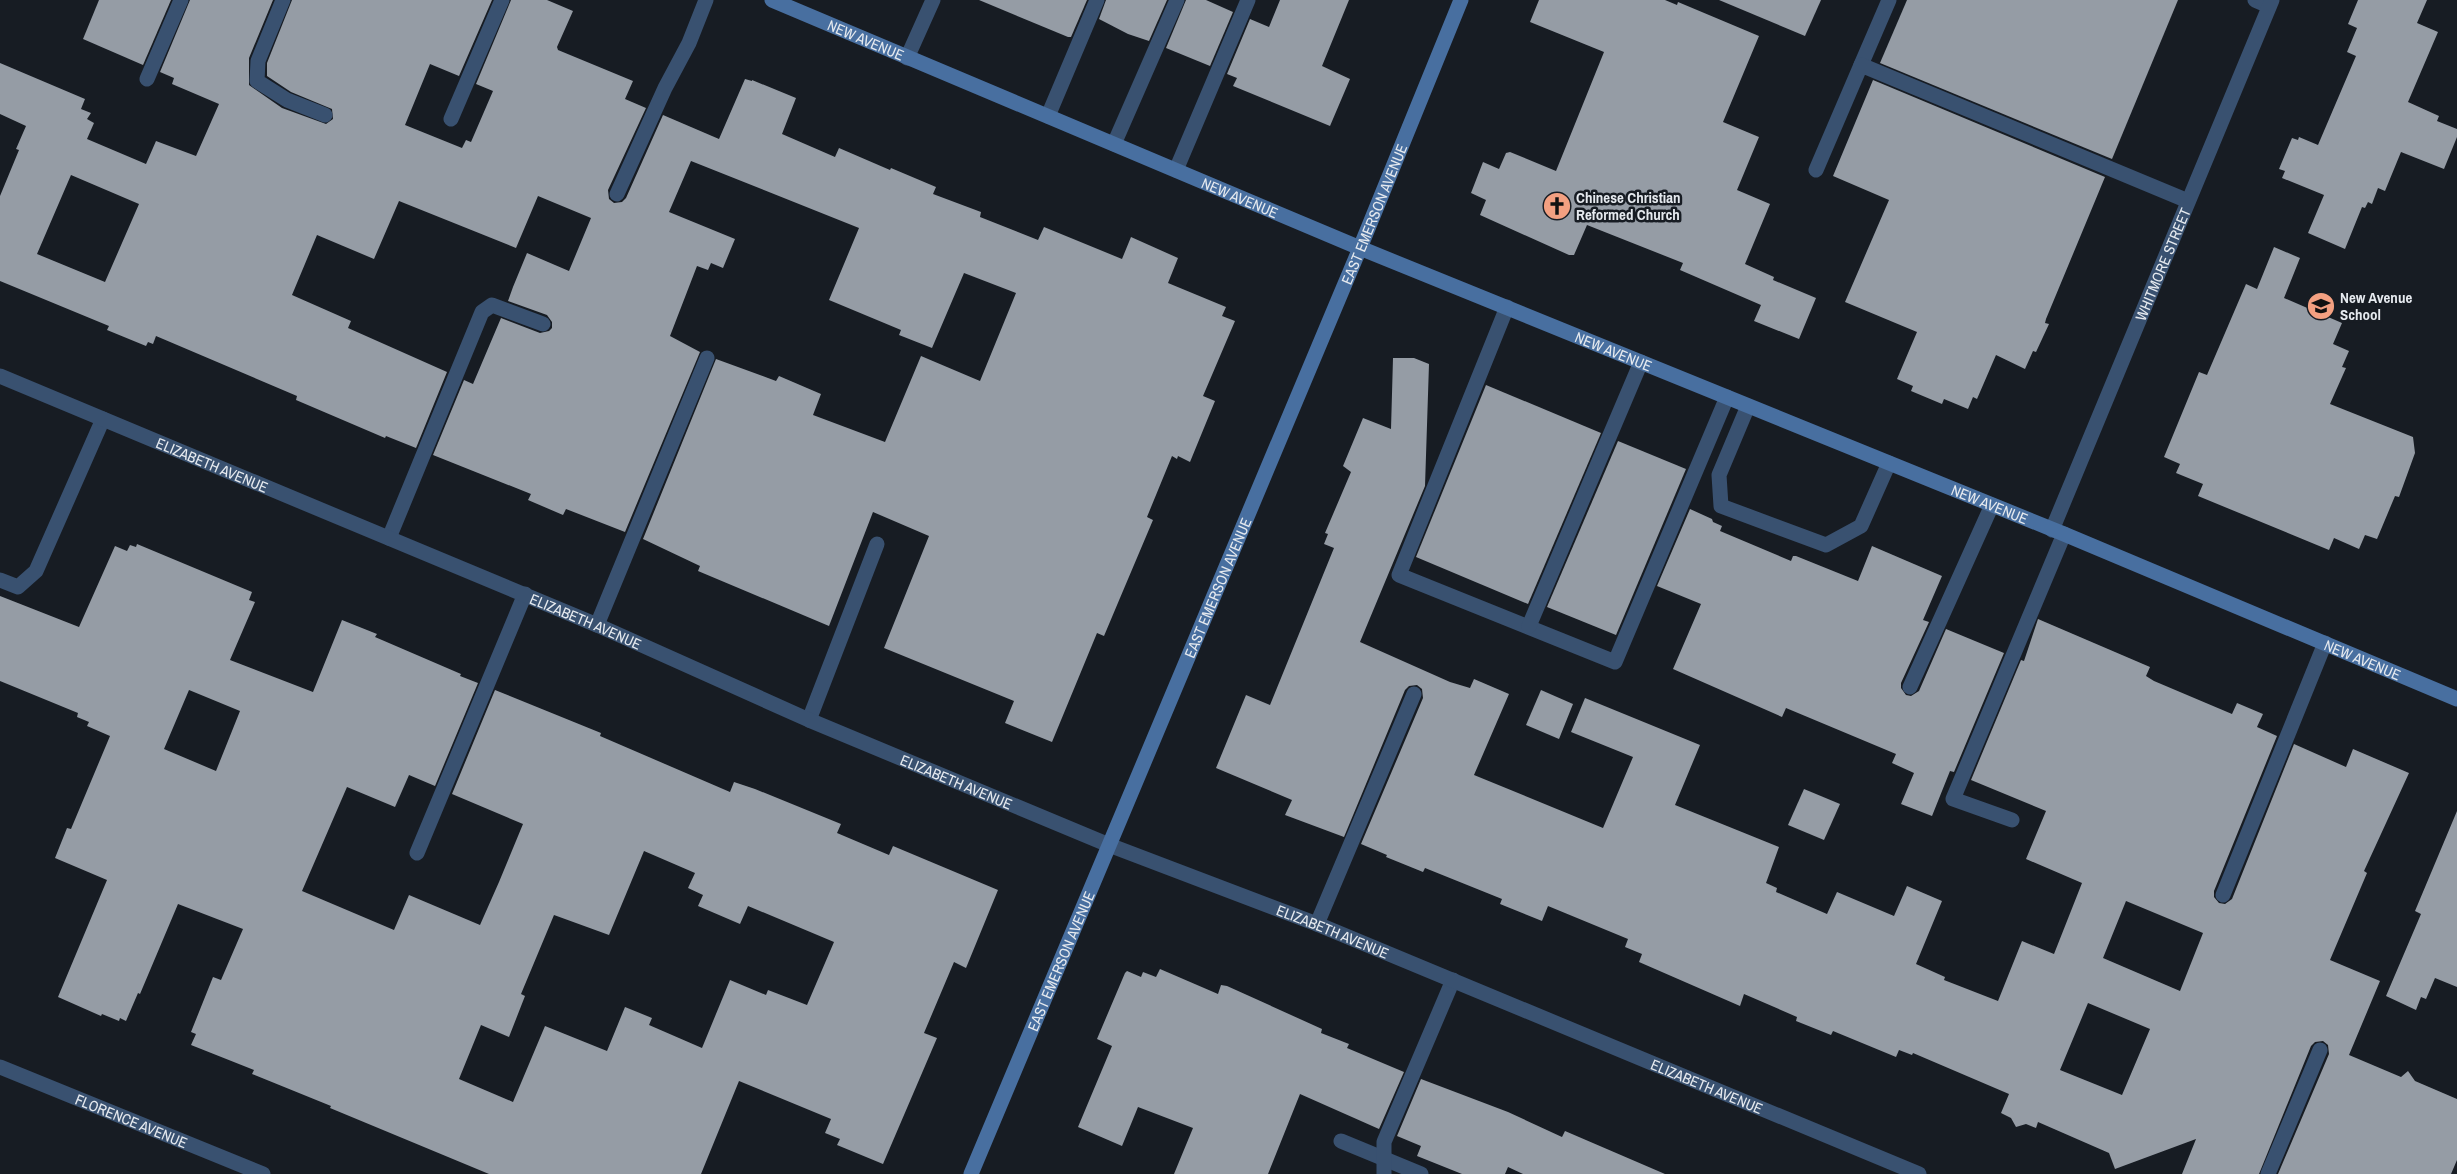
<svg xmlns="http://www.w3.org/2000/svg" width="2457" height="1174" font-family="'Archivo Narrow',sans-serif">
	<rect width="100%" height="100%" fill="#171c23"/>
	<g fill="#959ca5" fill-rule="evenodd">
		<path d="M99,0H171L143,65L83,39Z"/>
		<path d="M190,0H273L249,58V85L282,108L326,124L333,119L332,109L291,92L267,76V63L292,0H492L459,76L430,64L405,125L462,148L466,140L471,142L493,91L476,84L511,0H547L573,11L557,47L558,50L633,81L625,99L646,108L608,190L609,199L614,203L622,202L626,198L663,115L719,139L745,79L752,81V80L796,98L782,134L835,157L839,148L890,170L891,168L936,187L933,194L981,212L980,217L1038,240L1044,227L1122,259L1131,237L1178,258L1168,283L1226,307L1222,316L1235,321L1203,396L1215,401L1190,462L1178,456L1177,459L1172,456L1147,517L1153,520L1120,598L1104,636L1097,633L1052,742L1005,723L1014,701L884,648L929,536L873,512L829,626L698,571L700,566L643,539L716,359L776,381L779,376L821,394L813,415L885,442L921,356L980,381L1016,293L964,273L932,348L899,335L901,330L829,300L859,228L691,161L669,212L735,239L723,268L711,263L708,270L697,266L670,336L700,352L625,532L566,509L563,515L528,500L531,494L433,455L464,380L473,384L501,318L540,333L549,331L552,328V322L547,315L508,301L513,287L527,253L569,271L591,218L538,196L516,248L399,201L374,259L317,235L292,295L351,321L348,328L447,372L416,448L386,436L385,438L296,400L297,396L156,336L153,344L148,342L146,346L107,330L109,326L0,281V196L19,150L16,149L26,126L0,114V63L85,99L81,109L91,113L87,119L94,123L87,139L146,164L156,141L196,156L219,104L172,84L174,78L160,72ZM71,175L139,204L105,282L37,254Z"/>
		<path d="M979,0H1087L1071,37H1068Z"/>
		<path d="M1106,0H1167L1149,41L1128,34L1099,19Z"/>
		<path d="M1186,0H1206L1233,12L1210,66L1166,48Z"/>
		<path d="M1280,0H1349L1322,66L1350,79L1330,126L1233,86L1237,78L1227,74L1250,19L1269,27Z"/>
		<path d="M1539,0H1665L1677,5L1678,2L1759,36L1723,122L1759,137L1737,190L1770,204L1745,264L1774,277L1773,280L1816,298L1799,339L1754,321L1761,305L1680,270L1683,263L1587,225L1574,255H1569L1480,215L1486,200L1471,193L1483,162L1499,169L1506,153L1510,152L1556,171L1604,52L1530,22Z"/>
		<path d="M1719,0H1821L1805,36Z"/>
		<path d="M1907,0H2178L2112,159L1880,63Z"/>
		<path d="M2358,0H2427L2417,23L2438,32L2408,102L2439,116L2437,121L2457,129V137L2444,169L2401,152L2385,191L2378,188L2372,204L2368,202L2365,208L2362,207L2345,249L2308,233L2324,195L2282,178L2285,171L2279,169L2292,138L2298,140L2299,137L2318,145L2356,56L2347,52L2357,28L2348,24Z"/>
		<path d="M1873,80L2105,177L2046,319L2045,323L2049,324L2036,352L2033,351L2025,369L1996,355L1977,399L1973,397L1968,409L1944,399L1942,404L1911,391L1913,386L1897,379L1917,332L1845,302L1889,200L1833,176Z"/>
		<path d="M2274,247L2300,258L2284,298L2342,323L2333,344L2349,351L2342,367L2346,368L2330,404L2413,437L2415,453L2399,497L2395,496L2377,539L2365,535L2359,549L2334,538L2329,550L2198,496L2203,484L2176,473L2180,464L2164,457L2199,372L2207,375L2246,284L2257,289Z"/>
		<path d="M1393,358H1414L1429,364L1425,486L1360,642L1450,682L1470,688L1474,679L1509,694L1474,775L1603,828L1633,757L1571,732L1585,698L1700,745L1675,805L1779,847L1766,883L1777,888L1776,892L1827,914L1837,892L1894,916L1907,886L1942,901L1916,964L1945,977L1944,980L1998,1001L2022,941L2054,954L2082,883L2026,859L2046,811L1971,780L2021,660L2024,661L2038,619L2150,667L2146,676L2154,681L2232,714L2237,703L2263,714L2257,727L2277,736L2214,891V897L2219,903L2225,904L2232,899L2294,744L2346,767L2353,749L2409,773L2364,871L2367,873L2330,960L2380,981L2349,1055L2401,1077L2408,1071L2415,1081L2457,1099V1160L2451,1174H2278L2329,1054L2328,1045L2323,1041L2315,1042L2311,1046L2259,1174H2182L2196,1139L2115,1169L2109,1153L2038,1122L2036,1128L2026,1124L2016,1127L2011,1118L2001,1113L2009,1094L1913,1053L1912,1055L1899,1050L1896,1057L1833,1031L1831,1035L1796,1021L1797,1017L1744,994L1740,1006L1639,962L1642,954L1625,947L1628,939L1548,906L1542,921L1500,904L1502,899L1425,868L1423,872L1386,857L1387,855L1361,844L1423,698L1422,689L1417,685L1409,686L1405,690L1344,837L1285,815L1292,800L1216,768L1246,695L1270,705L1334,548L1324,544L1328,534L1325,533L1351,472L1343,466L1363,418L1391,429ZM2126,901L2203,933L2180,991L2103,958ZM2088,1003L2150,1029L2122,1095L2060,1070Z"/>
		<path d="M1486,385L1601,433L1528,604L1416,557Z"/>
		<path d="M1618,441L1686,469L1616,635L1547,607Z"/>
		<path d="M1690,509L1712,519L1713,522L1722,526L1720,531L1791,561L1793,556H1796L1858,581L1872,546L1942,576L1923,620L1929,622L1901,683V688L1906,695L1911,696L1919,691L1946,629L2004,653L1954,772L1950,771L1932,816L1901,804L1914,773L1892,763L1896,754L1786,708L1782,717L1673,669L1701,604L1657,586Z"/>
		<path d="M137,544L252,592L249,600L255,602L230,660L313,692L342,620L377,634L375,637L461,674L460,676L478,683L435,786L409,775L395,807L347,787L302,891L394,930L409,895L480,925L499,882L523,824L452,794L495,690L601,733L600,736L730,792L734,782L755,789L841,824L837,833L889,855L893,846L998,890L966,968L954,962L924,1033L937,1038L883,1164L837,1145L840,1139L825,1133L831,1119L739,1081L701,1174H489L330,1108L331,1106L252,1074L254,1070L191,1045L196,1034L191,1032L213,977L221,980L243,929L178,904L140,994L138,993L126,1021L120,1018L119,1021L102,1014L101,1016L58,997L107,880L55,858L67,828L71,829L110,736L87,726L89,722L77,717L78,713L0,681V596L79,627L115,546L127,551L130,545L136,547ZM189,690L240,711L216,771L164,749ZM644,851L695,873L688,888L703,895L698,906L740,924L748,906L834,942L807,1005L768,990L766,995L730,980L702,1048L649,1025L652,1018L625,1007L607,1051L545,1026L513,1102L459,1079L481,1025L509,1037L525,996L521,994L554,915L609,935Z"/>
		<path d="M1541,690L1573,704L1559,739L1526,725Z"/>
		<path d="M1804,789L1840,804L1824,840L1788,825Z"/>
		<path d="M2457,811V987L2435,978L2426,999L2421,997L2416,1010L2386,996L2421,914L2415,911Z"/>
		<path d="M1160,969L1218,994L1221,985L1227,986L1322,1029L1321,1033L1349,1044L1347,1048L1404,1072L1379,1129L1300,1094L1268,1174H1174L1193,1128L1138,1107L1122,1146L1078,1127L1112,1046L1097,1039L1125,973L1127,971L1141,977L1143,972L1156,977Z"/>
		<path d="M1421,1079L1508,1112L1562,1137L1565,1131L1665,1174H1523L1508,1167L1505,1174H1462L1417,1156L1421,1146L1397,1136Z"/>
	</g>
	<g fill="none" stroke-linecap="round" stroke-linejoin="round">
		<g stroke="#395170" stroke-width="15">
			<path d="M283,0L258,61L257,81L287,100L325,115"/>
			<path d="M2255,0L2269,6"/>
			<path d="M907,58L933,0"/>
			<path d="M1861,65L1889,0"/>
			<path d="M147,79L181,0"/>
			<path d="M1048,116L1097,0"/>
			<path d="M451,119L502,0"/>
			<path d="M1114,144L1177,0"/>
			<path d="M1176,170L1248,0"/>
			<path d="M1816,170L1861,65L2188,201"/>
			<path d="M617,194L665,88L689,43L706,0"/>
			<path d="M1507,307L1399,575L1615,662L1727,397"/>
			<path d="M1748,406L1719,475L1721,506L1826,545L1861,526L1889,463"/>
			<path d="M389,538L482,312L492,305L543,324"/>
			<path d="M0,580L18,587L36,571L103,419"/>
			<path d="M597,625L707,358"/>
			<path d="M1529,626L1641,362"/>
			<path d="M1910,687L1992,505"/>
			<path d="M809,720L877,544"/>
			<path d="M2012,820L1953,799L2064,534"/>
			<path d="M417,853L525,594"/>
			<path d="M2223,895L2325,643"/>
			<path d="M1317,924L1414,694"/>
			<path d="M1341,1141L1421,1174"/>
			<path d="M1384,1174V1142L1453,980"/>
			<path d="M2268,1174L2320,1050"/>
		</g>
		<g stroke="#395170" stroke-width="15">
			<path id="s1" d="M0,376L597,625L809,720L1109,845L1317,924L1919,1174"/>
			<path id="s2" d="M2052,530L2272,0"/>
			<path id="s3" d="M0,1067L263,1174"/>
		</g>
		<g stroke="#486fa0" stroke-width="15">
			<path id="s4" d="M772,0L1360,248L2064,534L2457,699"/>
			<path id="s5" d="M971,1174L1360,248L1461,0"/>
		</g>
	</g>
	<defs>
		<symbol id="church-disc" viewBox="-11 -11 22 22"><circle r="9.5" fill="#f3a081" stroke="#171c23"/><path d="M-1.2-6h2.4v3.5h3.3v2.4h-3.3V6h-2.4V-.1h-3.3v-2.4h3.3Z" fill="#111"/></symbol>
		<symbol id="school-disc" viewBox="-11 -11 22 22"><circle r="9.5" fill="#f3a081" stroke="#171c23"/><path d="M0-5L7-2L0 1L-7-2ZM-4 1L0 2.5L4 1V4Q0 6-4 4Z" fill="#111"/></symbol>
	</defs>
	<g fill-rule="evenodd">
		<use href="#church-disc" x="1541" y="190" width="32" height="32"/>
		<use href="#school-disc" x="2305" y="290" width="32" height="32"/>
	</g>
	<g text-anchor="middle" dominant-baseline="central" stroke-width="5" stroke-linejoin="round" paint-order="stroke">
		<g font-size="15" fill="#e6eaef" stroke="#171c23">
			<text stroke="none"><textPath href="#s4" startOffset="102">NEW AVENUE</textPath></text>
			<text stroke="none"><textPath href="#s4" startOffset="508">NEW AVENUE</textPath></text>
			<text stroke="none"><textPath href="#s5" startOffset="1041">EAST EMERSON AVENUE</textPath></text>
			<text stroke="none"><textPath href="#s2" startOffset="288">WHITMORE STREET</textPath></text>
			<text stroke="none"><textPath href="#s4" startOffset="912">NEW AVENUE</textPath></text>
			<text stroke="none"><textPath href="#s1" startOffset="230">ELIZABETH AVENUE</textPath></text>
			<text stroke="none"><textPath href="#s4" startOffset="1318">NEW AVENUE</textPath></text>
			<text stroke="none"><textPath href="#s5" startOffset="636">EAST EMERSON AVENUE</textPath></text>
			<text stroke="none"><textPath href="#s1" startOffset="635">ELIZABETH AVENUE</textPath></text>
			<text stroke="none"><textPath href="#s4" startOffset="1722">NEW AVENUE</textPath></text>
			<text stroke="none"><textPath href="#s1" startOffset="1039">ELIZABETH AVENUE</textPath></text>
			<text stroke="none"><textPath href="#s1" startOffset="1444">ELIZABETH AVENUE</textPath></text>
			<text stroke="none"><textPath href="#s5" startOffset="231">EAST EMERSON AVENUE</textPath></text>
			<text stroke="none"><textPath href="#s1" startOffset="1849">ELIZABETH AVENUE</textPath></text>
			<text stroke="none"><textPath href="#s3" startOffset="142">FLORENCE AVENUE</textPath></text>
		</g>
		<g font-size="15" font-weight="bold" fill="#e6eaef" stroke="#171c23" text-anchor="start">
			<text x="1576" y="197">Chinese Christian<tspan x="1576" dy="17">Reformed Church</tspan></text>
			<text x="2340" y="297">New Avenue<tspan x="2340" dy="17">School</tspan></text>
		</g>
	</g>
</svg>
